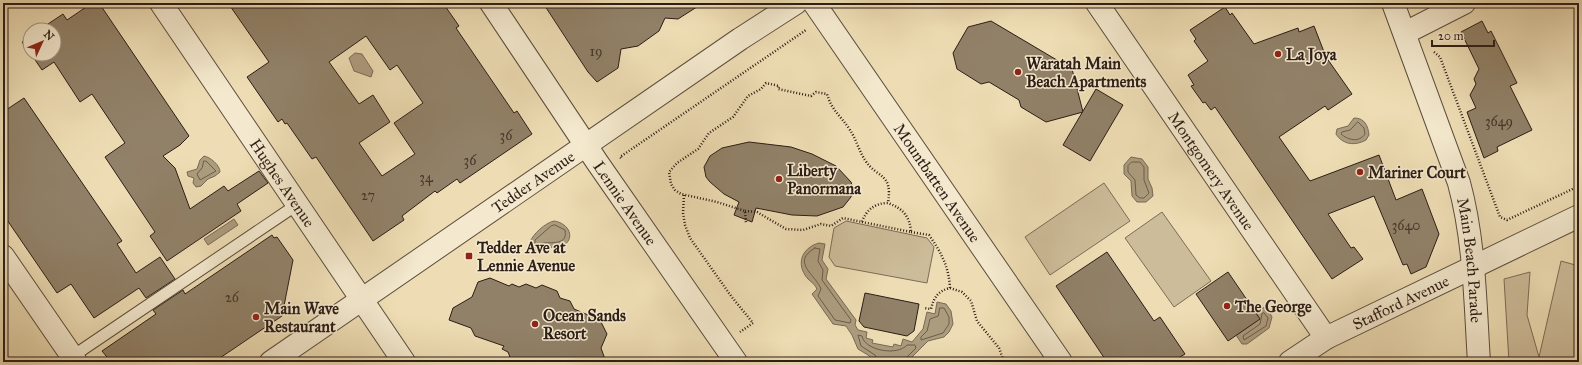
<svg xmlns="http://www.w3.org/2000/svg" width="1582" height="365" font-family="'IM FELL Great Primer',serif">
	<rect width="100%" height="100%" fill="#eeddb4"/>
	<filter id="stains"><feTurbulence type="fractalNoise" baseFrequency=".005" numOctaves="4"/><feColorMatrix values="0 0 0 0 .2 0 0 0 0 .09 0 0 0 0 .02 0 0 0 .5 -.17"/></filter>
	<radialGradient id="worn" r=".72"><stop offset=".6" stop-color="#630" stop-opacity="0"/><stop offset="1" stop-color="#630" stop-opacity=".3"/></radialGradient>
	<g fill="#cdbc99" stroke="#7c6c58">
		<path d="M1104,183L1130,221L1050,275L1025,237Z"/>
		<path d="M1162,212L1211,281L1174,307L1125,238Z"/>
		<path d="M846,221L927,238L934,247L927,283L835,266L829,257L834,228Z"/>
		<path d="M1561,261L1579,266V362H1558L1541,358L1545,362H1509L1504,279L1530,272L1527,315L1539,357Z"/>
	</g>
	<g fill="#ac9c7e" stroke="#796954">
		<path d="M355,53L362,54L373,71L371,77L354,71L349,58Z"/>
		<path d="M1354,118C1365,118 1368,126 1369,135L1366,140C1355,146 1343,145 1336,134L1337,129L1348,126Z"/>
		<path d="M204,156C210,157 220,165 220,172L215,176L208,179L201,186L196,187L193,183L194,178L188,176L187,172L197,169L200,160Z"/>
		<path d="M1131,157L1142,159L1148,167V179L1152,188L1153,196L1146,202H1137L1132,196L1131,181L1124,174V165Z"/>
		<path d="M234,219L238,225L208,245L204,239Z"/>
		<path d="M554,221C569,223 577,239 561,247C555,249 550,246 545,247C542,248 539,250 536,250L532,248L530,242C533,234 545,223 554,221Z"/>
		<path d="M819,243L825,244L822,260L828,269L826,279L856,320L855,325L858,330L867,332L866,338L873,340L872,343L893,347L894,344L901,346L903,339L912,342L923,329L927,312L935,314L937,302L946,304L951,311L953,324L949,332L944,337L928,341L907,362H875L868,355L858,349L852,335L846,326L833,324L812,294L817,289C813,281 809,282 805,275C796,261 804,247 819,243Z"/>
		<path d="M1266,306L1272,317L1269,328L1247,344H1242L1236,335L1257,321L1256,313Z"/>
	</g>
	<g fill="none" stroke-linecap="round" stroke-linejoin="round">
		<g stroke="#6c5c4a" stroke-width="1">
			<path d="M1358,122L1364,128L1365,134C1359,143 1348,140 1341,134L1342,132L1350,130Z"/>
			<path d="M204,161H206L216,171L200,180L197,174L202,168Z"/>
			<path d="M1132,162H1140L1144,167V180L1149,193L1144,198H1140L1136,195L1135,180L1128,172V166Z"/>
			<path d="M555,225L565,230C568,245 553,242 544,243C541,244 539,246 535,245V240L551,226Z"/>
			<path d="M815,248L820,249L818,261L823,270L822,280L851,320L850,323L835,320L818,296L821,289C816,275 790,262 815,248Z"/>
			<path d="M940,308H944L949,317V324L943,333L921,340V337L927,331L930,319L938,316Z"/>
			<path d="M1264,313L1268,318L1266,326L1244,340L1243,336L1260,324L1262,314Z"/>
			<path d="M878,362L875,355L861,346L858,335L862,336C865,351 898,356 907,345H915L916,348L906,358L905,362"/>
		</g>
	</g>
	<g fill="#918168" stroke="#2c1d16" fill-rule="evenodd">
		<path d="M92,3H99L189,136L180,145L163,156L175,168L190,209L224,186L228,191L259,171L268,183L237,204L241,211L167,261L150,236L155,232L105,157L125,143L92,94L80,102L54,62L42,70L31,54H54V30H39L63,14L67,20Z"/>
		<path d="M228,3H443L459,26L456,28L514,113L517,111L532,134L460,183L457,179L437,193L435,191L402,216L404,220L373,241L316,157L312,159L287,123L285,124L282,119L278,122L247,77L269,62ZM366,36L390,70L397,65L423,103L394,123L415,154L382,176L359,143L390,122L373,95L359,104L329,62Z"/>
		<path d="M543,3H703L678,19L665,18L659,31L638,46L621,49L618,68L597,82L588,72Z"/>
		<path d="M1225,7L1230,15L1232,13L1254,44L1298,28L1299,32L1314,26L1326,57L1352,94L1328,110L1325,106L1279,137L1310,181L1379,155L1396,200L1422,189L1439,234L1426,267L1411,274L1407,264L1403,265L1374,196L1328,214L1351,248L1354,247L1363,259L1332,279L1215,107L1211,110L1205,102L1203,103L1191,86L1194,85L1188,75L1208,61L1194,41L1196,39L1190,30Z"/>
		<path d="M991,21L1072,69L1083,112L1046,122L1021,107L1019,100L989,82L981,84L957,69L953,53L968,27Z"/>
		<path d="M1482,21L1488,33L1491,31L1517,83L1510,86L1532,130L1497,147L1498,151L1484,158L1467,112L1476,108L1470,95L1476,84L1474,79L1479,69L1461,32Z"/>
		<path d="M30,36V53L22,42Z"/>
		<path d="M1096,89L1123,105L1090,161L1063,145Z"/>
		<path d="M24,98L122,241L117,244L136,273L160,257L175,279L146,298L139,288L94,318L71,284L57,293L3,214V112Z"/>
		<path d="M749,142L791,147L812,154L836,166L851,182L853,188L851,197L843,207L817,216L792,215L756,208L752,222L734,215L739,202L724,194L710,182L706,177L704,167L710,156L722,148Z"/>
		<path d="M272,235L274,238L277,237L293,260L282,316L214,362H111L102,351L156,314L153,310L183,290L185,294Z"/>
		<path d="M1107,252L1154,321L1160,317L1185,354L1172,362H1107L1056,286Z"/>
		<path d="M1228,272L1260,319L1228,341L1196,294Z"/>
		<path d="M490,278L509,286L512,284L519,287L526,284L536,288L542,285L557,291L560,298L570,301L574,309L600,320L607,334L601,348L606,362H512L508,352L502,349L504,346L475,336L471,328L449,320L453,308L472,297L478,282Z"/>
		<path d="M865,293L919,304L914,331L907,336L864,327L859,321Z"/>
	</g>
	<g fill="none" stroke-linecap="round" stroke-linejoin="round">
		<defs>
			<path id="service" d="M70,358L298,204"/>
			<g id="minor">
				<path id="s1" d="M161,3L404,362"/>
				<path id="s2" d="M491,3L597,162L736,362"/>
				<path id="s3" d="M814,3L1061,362"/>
				<path id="s4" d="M1097,3L1326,338"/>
				<path id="s5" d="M1393,3L1459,183C1475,242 1475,302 1479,362"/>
				<path d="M1405,33L1464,3"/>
				<path d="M3,256L76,362"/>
				<path id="s6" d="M271,362L740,39L796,3"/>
				<path id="s7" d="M1290,362L1326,338L1579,216"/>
			</g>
		</defs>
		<use href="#service" stroke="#5c4d3e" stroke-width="13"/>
		<use href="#minor" stroke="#5c4d3e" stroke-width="24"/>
		<g stroke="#2c1d16" stroke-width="2.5" stroke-dasharray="1 2" stroke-linecap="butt">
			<path d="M1434,52L1440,57L1500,217L1507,220L1579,186"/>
			<path d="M621,158L620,157L806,30"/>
			<path d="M684,195L683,213L685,225L690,238L731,296L753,323L740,332"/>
			<path d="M745,211L757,212L786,229L803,230L821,224L831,226L843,218L862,222C866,210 875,203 888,203C893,172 877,179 865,160C859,151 856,139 850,130C841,116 832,111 827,94L816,92L811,96L778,89L779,86L766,83L761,89L748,96L733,117L709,133L698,149L677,163L669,172L671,184L675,190L681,194L717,202L745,211L746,224"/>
			<path d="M862,222L911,232C910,216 902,208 888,203"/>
			<path d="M911,232L929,235C941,252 949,267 950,288C938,291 934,297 931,309L924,308"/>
			<path d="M950,288L962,292L971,301L977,321L999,348L1004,362"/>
		</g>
		<use href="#service" stroke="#f4e9ce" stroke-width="11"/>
		<use href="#minor" stroke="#f4e9ce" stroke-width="22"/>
	</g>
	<g fill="#8f2418" stroke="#f4e9ce" stroke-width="1.5">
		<circle cx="1278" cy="54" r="4"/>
		<circle cx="1018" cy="72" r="4"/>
		<circle cx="1360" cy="172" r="4"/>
		<circle cx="779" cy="179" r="4"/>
		<rect x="465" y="252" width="8" height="8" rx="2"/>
		<circle cx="1227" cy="306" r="4"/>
		<circle cx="256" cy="317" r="4"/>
		<circle cx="535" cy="324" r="4"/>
	</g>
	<g text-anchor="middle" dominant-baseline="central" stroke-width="3" stroke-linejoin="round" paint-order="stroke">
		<g font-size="14" fill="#45362a">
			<text x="596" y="51">19</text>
			<text x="1499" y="121">3649</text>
			<text x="506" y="135">36</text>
			<text x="470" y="160">36</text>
			<text x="426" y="177">34</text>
			<text x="368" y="195">27</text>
			<text x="1406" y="225">3640</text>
			<text x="232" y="297">26</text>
		</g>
		<g font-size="16" font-weight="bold" fill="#2c1d16" stroke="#f4e9ce" text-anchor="start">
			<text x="1286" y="54">La Joya</text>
			<text x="1026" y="63">Waratah Main<tspan x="1026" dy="18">Beach Apartments</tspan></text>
			<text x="787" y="170">Liberty<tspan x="787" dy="18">Panormana</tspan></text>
			<text x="1368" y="172">Mariner Court</text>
			<text x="477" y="247">Tedder Ave at<tspan x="477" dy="18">Lennie Avenue</tspan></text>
			<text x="1235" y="306">The George</text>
			<text x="264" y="308">Main Wave<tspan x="264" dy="18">Restaurant</tspan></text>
			<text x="543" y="315">Ocean Sands<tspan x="543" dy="18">Resort</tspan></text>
		</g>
		<g font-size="16" fill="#2c1d16" stroke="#f4e9ce">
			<text stroke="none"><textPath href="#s4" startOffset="203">Montgomery Avenue</textPath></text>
			<text stroke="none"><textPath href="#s1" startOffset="217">Hughes Avenue</textPath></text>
			<text stroke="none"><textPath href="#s6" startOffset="318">Tedder Avenue</textPath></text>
			<text stroke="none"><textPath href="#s3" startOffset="218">Mountbatten Avenue</textPath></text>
			<text stroke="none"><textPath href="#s2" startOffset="241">Lennie Avenue</textPath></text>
			<text stroke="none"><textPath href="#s5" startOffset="270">Main Beach Parade</textPath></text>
			<text stroke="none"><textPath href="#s7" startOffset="126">Stafford Avenue</textPath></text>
		</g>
	</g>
	<rect width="1582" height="365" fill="none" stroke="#eeddb4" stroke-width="16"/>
	<rect x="4" y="4" width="1574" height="357" fill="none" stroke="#2c1d16" stroke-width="2"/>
	<rect x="8" y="8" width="1566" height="349" fill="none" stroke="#2c1d16"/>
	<g transform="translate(42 42) rotate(46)"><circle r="19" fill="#f4e9ce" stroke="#a49784"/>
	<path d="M0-3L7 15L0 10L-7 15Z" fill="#8f2418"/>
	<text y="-6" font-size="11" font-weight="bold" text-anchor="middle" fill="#2c1d16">N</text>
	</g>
	<path d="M1432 40v6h62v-6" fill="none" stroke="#2c1d16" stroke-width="2"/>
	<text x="1438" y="40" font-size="12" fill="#2c1d16" stroke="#f4e9ce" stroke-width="3" paint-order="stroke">20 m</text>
	<rect width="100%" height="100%" filter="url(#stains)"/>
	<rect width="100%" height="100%" fill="url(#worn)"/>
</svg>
